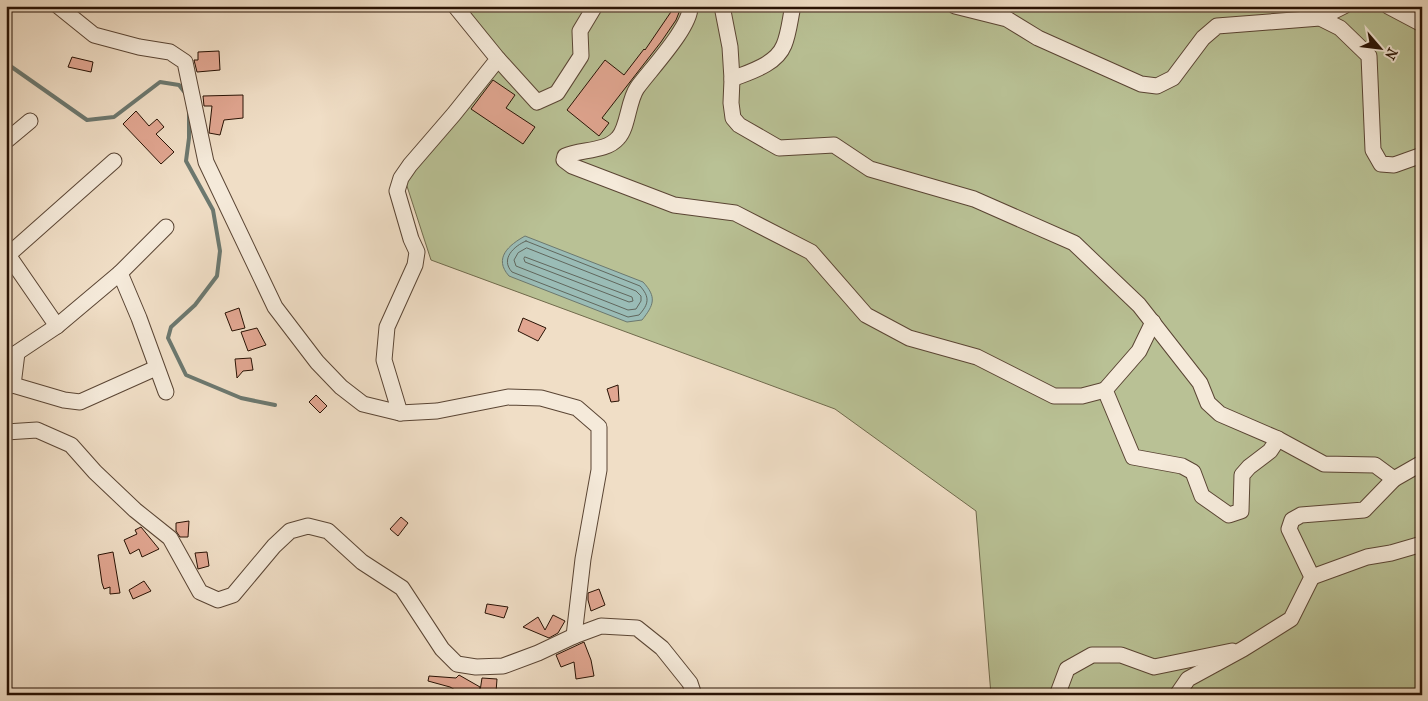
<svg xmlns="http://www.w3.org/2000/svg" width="1428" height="701" font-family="'IM FELL French Canon',serif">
	<rect width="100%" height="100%" fill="#f0dec6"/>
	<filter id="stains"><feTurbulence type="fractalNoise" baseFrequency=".004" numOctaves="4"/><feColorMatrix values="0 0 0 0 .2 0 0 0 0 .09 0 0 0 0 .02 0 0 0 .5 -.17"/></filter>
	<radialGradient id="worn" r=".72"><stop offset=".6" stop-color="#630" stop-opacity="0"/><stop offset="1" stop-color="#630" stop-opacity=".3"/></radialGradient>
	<path fill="#b9c195" stroke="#706a4c" d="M459,6H1422V695H991L976,511L835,409L431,260L405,180L500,59Z"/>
	<path fill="#9abcb6" stroke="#6c786f" d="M525,236L643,282C657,297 654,305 642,320L627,322L509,276C493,258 509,245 525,236Z"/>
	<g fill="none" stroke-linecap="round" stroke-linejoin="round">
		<g stroke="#61675d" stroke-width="1">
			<path d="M526,241L640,286C650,297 649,304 639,315L628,317L512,272C500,259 514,246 526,241Z"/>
			<path d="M527,248L636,291L641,296V301L636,309L628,310L516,266L514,260L518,253Z"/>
			<path d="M525,257L632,297L633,301L629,302L525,262L524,259Z"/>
		</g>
		<g stroke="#6c786f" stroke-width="4">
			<path d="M6,63L87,120L114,117L160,82L179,85L186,94"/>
			<path d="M189,113V138L186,161L213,210L220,251L217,276L195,305L171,327L168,338L186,375L241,398L275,405"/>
		</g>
	</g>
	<g fill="#e1a691" stroke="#281204">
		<path d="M675,6L680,10L676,20L661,42L602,118L609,123L599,136L567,110L605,60L624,75L644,49L645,50Z"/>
		<path d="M219,51L220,70L197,72L194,60H198V52Z"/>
		<path d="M72,57L93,62L91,72L68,67Z"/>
		<path d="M493,80L515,95L506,108L535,127L523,144L471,109Z"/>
		<path d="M243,95V118L224,120L220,135L209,133L212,106H204L203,96Z"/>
		<path d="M136,111L149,126L157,119L164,127L156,134L174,152L161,164L123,124Z"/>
		<path d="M239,308L245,328L232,331L225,313Z"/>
		<path d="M523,318L546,328L538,341L518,331Z"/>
		<path d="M257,328L266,345L248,351L241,332Z"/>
		<path d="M251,358L253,370L243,371L237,378L235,359Z"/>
		<path d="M618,385L619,401L611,402L607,389Z"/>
		<path d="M316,395L327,406L320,413L309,402Z"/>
		<path d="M401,517L408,523L398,536L390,529Z"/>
		<path d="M189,521L188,537H180L176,531V523Z"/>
		<path d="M141,527L159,549L142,557L139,549L130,554L124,540L137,534L135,530Z"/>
		<path d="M113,552L120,593L110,594V587L104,589L102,583L98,555Z"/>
		<path d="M207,552L209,566L198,569L195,553Z"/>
		<path d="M144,581L151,591L133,599L129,590Z"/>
		<path d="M599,589L605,605L591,611L588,600V593Z"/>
		<path d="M487,604L508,607L504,618L485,613Z"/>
		<path d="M553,615L565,621L558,633L549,638L523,627L538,617L545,630Z"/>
		<path d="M584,642L591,660L594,676L576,679L574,662L561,667L556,655Z"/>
		<path d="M459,675L480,687L478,695L467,693L464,695L450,687L428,681L429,676L456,678Z"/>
		<path d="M482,678L497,679L496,692L480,691Z"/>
	</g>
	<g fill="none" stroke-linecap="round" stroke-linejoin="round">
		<defs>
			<g id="minor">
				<path d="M58,6L94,35L139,47L170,52L185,62L206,162L275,307L317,362L341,387L363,404L400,413L437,411L508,397L541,398L577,408L599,427V470L583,559L574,636"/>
				<path d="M690,6C692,26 649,71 637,88C628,101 628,128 618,138C606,152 581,149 565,156L564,160L572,166L674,205L735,213L811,252L866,315L909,338L977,357L1054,396H1082L1105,390"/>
				<path d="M722,6L730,47L732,79L731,103L733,118L739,125L779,148L834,145L870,169L974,199L1074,243L1139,305L1200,383L1208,403L1220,414L1278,439L1324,464L1375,465L1394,479L1422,463"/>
				<path d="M955,6L1007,19L1038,38L1141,84L1157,86L1173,78L1203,38L1217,26L1320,18L1340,28L1369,56L1373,150L1381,164L1394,165L1422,155"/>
				<path d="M1388,6L1422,24"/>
				<path d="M1320,18L1344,6"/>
				<path d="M498,59L537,102L557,93L581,56L580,31L595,6"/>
				<path d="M732,79C749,72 776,65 784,45C789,33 790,19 793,6"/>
				<path d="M6,141L30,121"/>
				<path d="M6,252L57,326"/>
				<path d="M8,255L114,161"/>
				<path d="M120,273L139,318L166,392"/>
				<path d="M1153,322L1139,351L1105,390L1133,457L1182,466L1193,472L1202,496L1229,515L1241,511L1242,475L1249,467L1270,451L1278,439"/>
				<path d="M6,360L57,326L120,273L166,227"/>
				<path d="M13,385L17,353"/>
				<path d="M6,387L13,385L64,400L80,402L156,368"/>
				<path d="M400,413L384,360L387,327L415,265L417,252L411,239L397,191L401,178L410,165L454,114L498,59L455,6"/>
				<path d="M6,432L37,430L71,445L95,472L135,510L170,538L200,592L218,600L233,595L274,546L290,531L308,526L328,531L362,562L402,588L442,649L457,664L476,667L503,666L538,653L574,636L601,626L637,628L662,648L690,683L694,695"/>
				<path d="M1312,577L1367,557L1391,553L1422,544"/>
				<path d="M1059,695L1058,693L1067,669L1092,655H1121L1154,667L1232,651"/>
				<path d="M1177,695L1188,679L1243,649L1291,619L1312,577L1289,529L1292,520L1301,515L1364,510L1394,479"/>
			</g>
		</defs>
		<use href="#minor" stroke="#5a4534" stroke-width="17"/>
		<path stroke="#281204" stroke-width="2" stroke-dasharray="4 2.5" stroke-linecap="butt" d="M1278,695L1279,694"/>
		<use href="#minor" stroke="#f5eada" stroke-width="15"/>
	</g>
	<rect width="1428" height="701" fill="none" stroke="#f0dec6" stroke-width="25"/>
	<rect x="8" y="8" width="1413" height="686" fill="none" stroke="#281204" stroke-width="2.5"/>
	<rect x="12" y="12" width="1403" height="676" fill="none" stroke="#281204"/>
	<g transform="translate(1380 48) rotate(118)" stroke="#f5eada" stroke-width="4" paint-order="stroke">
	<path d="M0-4L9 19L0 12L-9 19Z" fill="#281204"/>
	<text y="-8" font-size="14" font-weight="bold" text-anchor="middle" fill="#281204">N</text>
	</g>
	<rect width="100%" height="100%" filter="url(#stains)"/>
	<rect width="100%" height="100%" fill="url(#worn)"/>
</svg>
